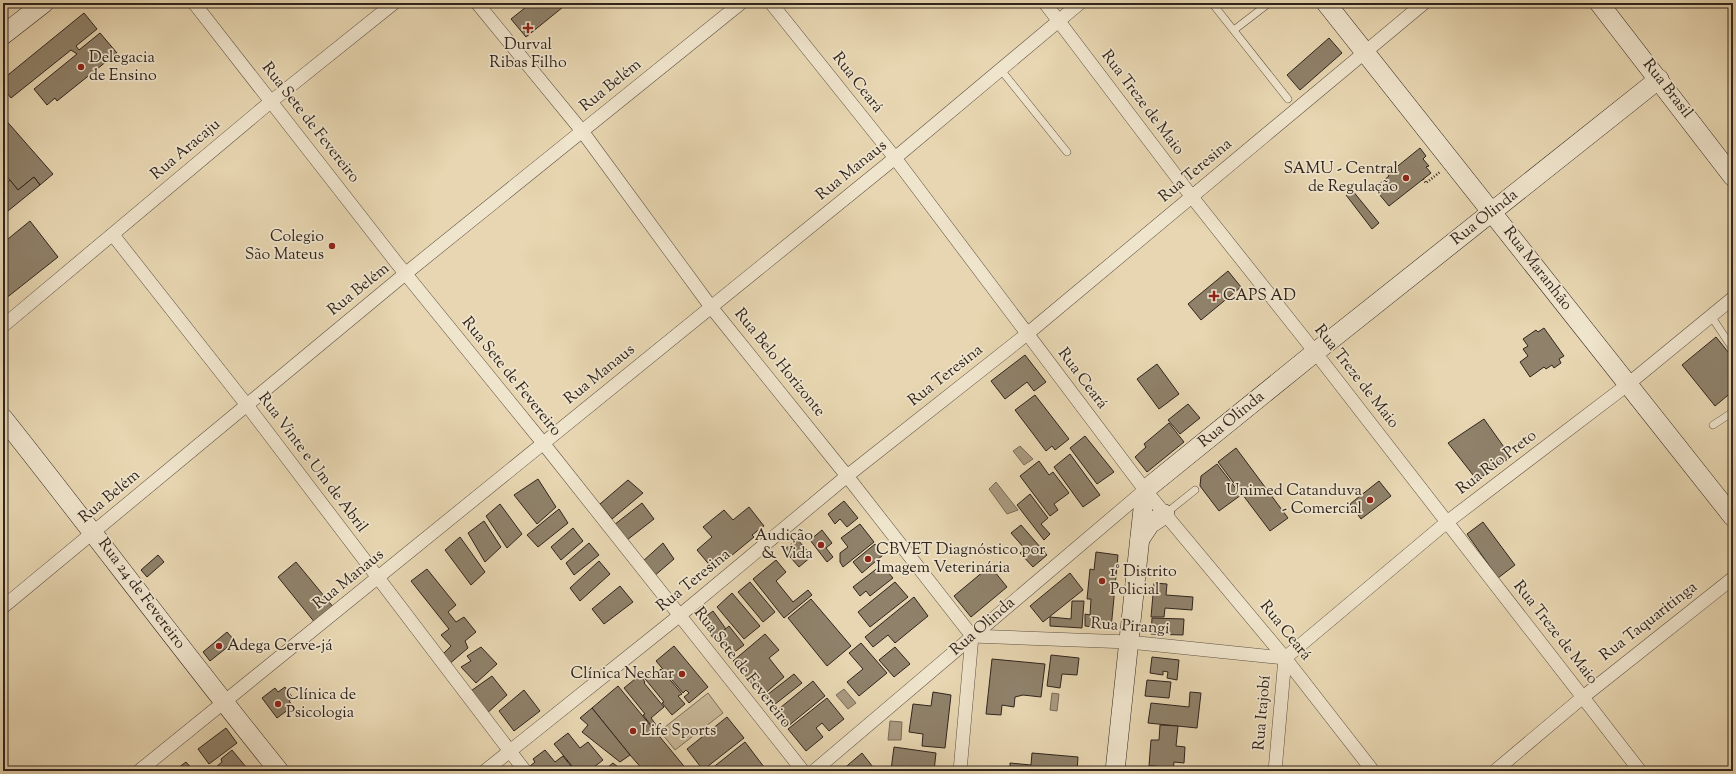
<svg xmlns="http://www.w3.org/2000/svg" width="1736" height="774" font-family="'Sorts Mill Goudy',serif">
	<rect width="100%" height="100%" fill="#e7d6b1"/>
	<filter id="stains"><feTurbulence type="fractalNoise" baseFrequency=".005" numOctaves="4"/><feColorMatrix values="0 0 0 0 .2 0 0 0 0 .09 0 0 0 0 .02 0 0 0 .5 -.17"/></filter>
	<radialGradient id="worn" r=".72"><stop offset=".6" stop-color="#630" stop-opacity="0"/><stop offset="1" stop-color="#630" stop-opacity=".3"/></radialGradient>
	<path fill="#c8b898" stroke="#7c6e5a" d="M708,693L723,713L675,750L660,731Z"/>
	<g fill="#a9997f" stroke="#796a58">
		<path d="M1020,446L1033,459L1024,465L1013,451Z"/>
		<path d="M996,482L1018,510L1007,514L989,489Z"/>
		<path d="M844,689L856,703L848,709L836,695Z"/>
		<path d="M1052,693L1059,694L1057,711L1050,710Z"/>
		<path d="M890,721L902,722L901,740H888Z"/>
	</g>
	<g fill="#8f816a" stroke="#30241d">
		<path d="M531,3H568L526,37L511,19Z"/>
		<path d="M84,13L97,29L76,46L79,50L100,33L117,53L57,101L55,98L47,105L34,89L77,54L71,50L11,98L3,88V79Z"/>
		<path d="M1329,38L1342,53L1300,90L1287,75Z"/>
		<path d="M3,117L53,174L40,185L34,177L18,190L3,172Z"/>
		<path d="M1420,148L1426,156L1423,159L1429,166L1426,167L1431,173L1389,206L1374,188L1389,176L1388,174Z"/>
		<path d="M34,177L40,185L3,215V186L10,180L18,190Z"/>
		<path d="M1352,190L1379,223L1372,229L1346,195Z"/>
		<path d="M30,221L58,257L5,299L3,296V243Z"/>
		<path d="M1228,271L1241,287L1201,320L1188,304Z"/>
		<path d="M1544,328L1564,356L1559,359L1561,363L1554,368L1552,365L1546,369L1544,367L1530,377L1520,362L1528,356L1523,349L1528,346L1523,339L1536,330L1538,332Z"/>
		<path d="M1716,337L1733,358V391L1715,406L1682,365Z"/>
		<path d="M1025,355L1046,382L1034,391L1027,382L1005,399L991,381Z"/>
		<path d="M1157,364L1179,394L1159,409L1137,379Z"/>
		<path d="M1035,395L1069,439L1055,450L1052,446L1046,451L1015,410Z"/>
		<path d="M1188,404L1200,418L1180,434L1168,420Z"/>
		<path d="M1484,419L1511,457L1477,480L1448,443Z"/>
		<path d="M1169,423L1184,442L1147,472L1135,457L1146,447L1144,444Z"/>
		<path d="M1085,436L1114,472L1097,484L1070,448Z"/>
		<path d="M1236,448L1288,518L1270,531L1218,462Z"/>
		<path d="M1070,454L1100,495L1083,507L1054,467Z"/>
		<path d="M1039,461L1049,475L1053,472L1069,493L1054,504L1058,510L1050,516L1020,476Z"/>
		<path d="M1217,464L1241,495L1219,511L1200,486L1201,476Z"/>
		<path d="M538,479L556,507L537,524L514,495Z"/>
		<path d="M628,480L643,493L612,519L600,504Z"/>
		<path d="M1379,481L1391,496L1361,519L1350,504Z"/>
		<path d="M1030,494L1048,518L1041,524L1050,534L1044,540L1017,505Z"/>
		<path d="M844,501L858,518L847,527L840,519L835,524L828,514Z"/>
		<path d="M642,503L654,519L627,540L614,525Z"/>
		<path d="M500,504L522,534L507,548L486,516Z"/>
		<path d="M749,507L764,526L752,535L754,537L725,561L723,559L712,568L697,550L712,537L703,527L724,510L733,520Z"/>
		<path d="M559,509L568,523L538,547L527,535Z"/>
		<path d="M484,521L501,547L485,562L468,533Z"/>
		<path d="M1483,522L1515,565L1498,578L1467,534Z"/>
		<path d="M860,524L874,542L843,567L840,562V553L848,547L841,538Z"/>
		<path d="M1021,525L1047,555L1033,567L1020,553L1025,549L1011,533Z"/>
		<path d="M573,528L583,541L561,560L551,547Z"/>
		<path d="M822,530L832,543L826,548L833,557L827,562L810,540Z"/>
		<path d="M460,537L485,572L471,585L445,550Z"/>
		<path d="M797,539L812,556L799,567L784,550Z"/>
		<path d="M589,543L599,555L574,575L566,563Z"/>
		<path d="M663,543L674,559L653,577L642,562Z"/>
		<path d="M875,544L883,555L862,573L853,562Z"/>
		<path d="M1096,552L1118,555L1111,629L1085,626V614L1090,615L1091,599H1087L1090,569L1094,570Z"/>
		<path d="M158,555L164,562L147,577L141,570Z"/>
		<path d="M776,560L786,572L776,581L793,602L808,590L812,595L784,618L753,579Z"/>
		<path d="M599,561L610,574L580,601L570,588Z"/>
		<path d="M296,562L334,608L316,624L278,577Z"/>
		<path d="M990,566L1007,587L971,617L954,596Z"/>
		<path d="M879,567L883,572L886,570L893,578L870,596L866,591L860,596L853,587Z"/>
		<path d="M427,569L456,605L448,612L456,622L464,617L476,632L465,641L468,648L448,665L442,655L451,646L441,635L449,629L411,581Z"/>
		<path d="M1070,573L1083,590L1043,622L1030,606Z"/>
		<path d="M750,582L775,612L763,622L738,592Z"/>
		<path d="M895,582L908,597L870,627L858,612Z"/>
		<path d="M1154,583L1167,584L1166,595L1193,597L1192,610L1165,608L1164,617H1151Z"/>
		<path d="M620,586L633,602L604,624L592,609Z"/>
		<path d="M732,593L760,626L744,639L717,607Z"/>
		<path d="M914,597L928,616L895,643L888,635L873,647L865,637Z"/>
		<path d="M811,599L851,646L827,666L788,618Z"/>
		<path d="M1072,601H1084L1082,628L1050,626V617L1071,619Z"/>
		<path d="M713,611L726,629L714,639L700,621Z"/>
		<path d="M1152,618L1184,619L1183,635L1151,634Z"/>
		<path d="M729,626L744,645L729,656L715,638Z"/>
		<path d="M227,632L235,641L210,661L203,652Z"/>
		<path d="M765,634L779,650L769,658L784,677L762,696L733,661Z"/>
		<path d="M861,643L887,673L859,696L847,682L863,669L849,653Z"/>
		<path d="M674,646L708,687L689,703L684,697L689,693L686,690L683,693L656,661Z"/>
		<path d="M481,647L497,664L476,683L461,667L471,661L467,656Z"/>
		<path d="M895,647L910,664L894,677L879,660Z"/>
		<path d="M1051,655L1079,658L1077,675L1062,674L1060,688L1047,686Z"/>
		<path d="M1152,657L1179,660L1177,680L1167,678L1168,672L1163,671V675L1150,673Z"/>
		<path d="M992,659L1045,664L1041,697L1023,695L1015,697L1014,707L1002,705L1001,715L986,714Z"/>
		<path d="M661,669L682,694L678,696L685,704L672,715L662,703L664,702L642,675L646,672L651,678Z"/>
		<path d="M794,674L802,683L774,705L767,695Z"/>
		<path d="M640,675L645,682L644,683L664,707L651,718L657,726L654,729L643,715L645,714L624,688Z"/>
		<path d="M492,676L507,695L485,715L468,693Z"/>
		<path d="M1147,680L1171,682L1169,698L1145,696Z"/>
		<path d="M813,681L825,696L787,727L775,712Z"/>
		<path d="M618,686L688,771H644L630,755L592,708Z"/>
		<path d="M285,687L293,698L289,701L293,706L277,718L262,698L275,688L278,692Z"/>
		<path d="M524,690L540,711L514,731L499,711Z"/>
		<path d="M933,692L951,695L945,748L922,746L923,734L909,732L913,704L931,706Z"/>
		<path d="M1190,692L1201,693L1197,728L1148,723L1151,703L1189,707Z"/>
		<path d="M827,698L844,719L829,731L822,723L816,728L823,737L806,751L788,729Z"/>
		<path d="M592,708L630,755L620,762L582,732L588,725L580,718Z"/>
		<path d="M727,717L744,738L703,770L687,749Z"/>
		<path d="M1160,725L1178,726L1176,746L1185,747L1184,763L1174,762L1173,771H1156V766H1149L1151,740H1159Z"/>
		<path d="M226,728L237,743L209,764L198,749Z"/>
		<path d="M568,733L580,748L588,742L603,760L589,771H571L569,768L572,766L554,744Z"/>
		<path d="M745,742L764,767L758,771H712L711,769Z"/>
		<path d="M894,747L936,753L934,771L891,770Z"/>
		<path d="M232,750L246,767L241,771H211L222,762L221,759Z"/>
		<path d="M545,750L555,762L563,756L571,766L567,769L568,771H533L529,767L535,762L533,759Z"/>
		<path d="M862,753L876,771H841Z"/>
		<path d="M1032,753L1078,757L1077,771H1010V763L1031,765Z"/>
		<path d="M186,762L193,770L174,771Z"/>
		<path d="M613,763L623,771H603Z"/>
	</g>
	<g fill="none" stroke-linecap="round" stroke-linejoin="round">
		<defs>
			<g id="lane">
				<path d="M1212,3L1288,99"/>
				<path d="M1234,30L1269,3"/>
				<path d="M1001,70L1067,152"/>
				<path d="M1711,316L1733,349"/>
				<path d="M1713,425L1733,412"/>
				<path d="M1165,514L1195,490"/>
			</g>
			<g id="street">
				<path d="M194,3L396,262L543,443L803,771"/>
				<path d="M477,3L582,131L711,307L847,476L972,636L960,771"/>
				<path d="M771,3L895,158L1145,490L1285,658L1373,771"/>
				<path d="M1045,3L1192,197L1315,352L1640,771"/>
				<path d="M113,235L246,404L525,771"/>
				<path d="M3,326L268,104L394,3"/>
				<path d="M3,607L405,274L741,3"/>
				<path d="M972,636L1129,642L1285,658"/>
				<path d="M1285,658L1447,522L1627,385L1733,298"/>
				<path d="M139,771L895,158L1080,3"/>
				<path d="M485,771L679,616L847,476L1027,334L1424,3"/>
				<path d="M814,771L1145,490"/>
				<path d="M1275,771L1285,658"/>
				<path d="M1495,771L1583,697L1733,578"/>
			</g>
			<g id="secondary">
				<path d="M1326,3L1733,517"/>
				<path d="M1599,3L1733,177"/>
				<path d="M3,35L44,3"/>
				<path d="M3,418C96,535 185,655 279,771"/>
				<path d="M1140,539L1150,524L1165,514"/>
				<path d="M1115,771L1145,490L1308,358L1659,79"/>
			</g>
		</defs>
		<use href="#lane" stroke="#5e5042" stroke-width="8"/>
		<use href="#street" stroke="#5e5042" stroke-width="14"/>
		<use href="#secondary" stroke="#30241d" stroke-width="20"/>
		<path stroke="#30241d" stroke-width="2.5" stroke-dasharray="1 2" stroke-linecap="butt" d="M1423,179L1426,183L1440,172"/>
		<use href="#lane" stroke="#efe4cc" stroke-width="7"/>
		<use href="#street" stroke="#efe4cc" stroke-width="13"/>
		<use href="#secondary" stroke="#efe4cc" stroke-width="19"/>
	</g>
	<g fill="#8f2418" stroke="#efe4cc" stroke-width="1.5">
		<path d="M526 22h4v4h4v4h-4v4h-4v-4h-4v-4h4z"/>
		<circle cx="81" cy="67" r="4"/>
		<circle cx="1406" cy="178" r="4"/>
		<circle cx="332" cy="246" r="4"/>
		<path d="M1212 290h4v4h4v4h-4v4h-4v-4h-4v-4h4z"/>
		<circle cx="1370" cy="500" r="4"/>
		<circle cx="821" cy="545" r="4"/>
		<circle cx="868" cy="559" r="4"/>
		<circle cx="1102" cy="581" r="4"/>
		<circle cx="219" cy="646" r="4"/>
		<circle cx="682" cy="674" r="4"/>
		<circle cx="278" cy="704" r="4"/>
		<circle cx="633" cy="731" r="4"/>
	</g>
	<g text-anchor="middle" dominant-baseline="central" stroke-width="3.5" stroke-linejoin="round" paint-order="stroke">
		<g font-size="16" fill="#30241d" stroke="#efe4cc" text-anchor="start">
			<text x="528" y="45" text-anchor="middle">Durval<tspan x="528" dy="18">Ribas Filho</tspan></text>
			<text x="89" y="58">Delegacia<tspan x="89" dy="18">de Ensino</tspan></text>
			<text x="1398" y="169" text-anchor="end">SAMU - Central<tspan x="1398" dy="18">de Regulação</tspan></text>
			<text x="324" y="237" text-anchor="end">Colegio<tspan x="324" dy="18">São Mateus</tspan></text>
			<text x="1223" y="296">CAPS AD</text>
			<text x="1362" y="491" text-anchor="end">Unimed Catanduva<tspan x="1362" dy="18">- Comercial</tspan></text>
			<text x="813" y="536" text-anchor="end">Audição<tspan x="813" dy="18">&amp; Vida</tspan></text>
			<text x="876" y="550">CBVET Diagnóstico por<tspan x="876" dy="18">Imagem Veterinária</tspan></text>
			<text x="1110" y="572">1° Distrito<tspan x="1110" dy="18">Policial</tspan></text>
			<text x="227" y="646">Adega Cerve-já</text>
			<text x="674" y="674" text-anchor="end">Clínica Nechar</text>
			<text x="286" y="695">Clínica de<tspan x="286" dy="18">Psicologia</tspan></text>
			<text x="641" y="731">Life Sports</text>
		</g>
		<g font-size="16" fill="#30241d" stroke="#efe4cc">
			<text transform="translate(857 83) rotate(52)">Rua Ceará</text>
			<text transform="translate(611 86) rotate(-39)">Rua Belém</text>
			<text transform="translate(1667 89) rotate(52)">Rua Brasil</text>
			<text transform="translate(1142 103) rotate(53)">Rua Treze de Maio</text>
			<text transform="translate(310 123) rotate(52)">Rua Sete de Fevereiro</text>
			<text transform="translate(186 150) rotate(-40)">Rua Aracaju</text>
			<text transform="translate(852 171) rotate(-39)">Rua Manaus</text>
			<text transform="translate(1196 171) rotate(-40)">Rua Teresina</text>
			<text transform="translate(1485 218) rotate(-38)">Rua Olinda</text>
			<text transform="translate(1537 269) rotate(52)">Rua Maranhão</text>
			<text transform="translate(359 290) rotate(-39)">Rua Belém</text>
			<text transform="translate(779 363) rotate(51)">Rua Belo Horizonte</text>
			<text transform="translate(600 375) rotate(-39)">Rua Manaus</text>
			<text transform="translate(946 376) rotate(-38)">Rua Teresina</text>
			<text transform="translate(511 377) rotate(51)">Rua Sete de Fevereiro</text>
			<text transform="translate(1356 377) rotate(52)">Rua Treze de Maio</text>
			<text transform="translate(1082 379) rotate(53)">Rua Ceará</text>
			<text transform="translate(1232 420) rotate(-39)">Rua Olinda</text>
			<text transform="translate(312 463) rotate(53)">Rua Vinte e Um de Abril</text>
			<text transform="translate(1497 463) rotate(-37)">Rua Rio Preto</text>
			<text transform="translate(110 497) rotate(-40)">Rua Belém</text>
			<text transform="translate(349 580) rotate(-39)">Rua Manaus</text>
			<text transform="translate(694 581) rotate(-39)">Rua Teresina</text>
			<text transform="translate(141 594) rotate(53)">Rua 24 de Fevereiro</text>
			<text transform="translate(1649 622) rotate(-38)">Rua Taquaritinga</text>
			<text transform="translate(983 627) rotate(-41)">Rua Olinda</text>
			<text transform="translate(1130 627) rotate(4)">Rua Pirangi</text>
			<text transform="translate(1285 631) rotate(51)">Rua Ceará</text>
			<text transform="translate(1555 633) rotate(52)">Rua Treze de Maio</text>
			<text transform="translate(742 668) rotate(52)">Rua Sete de Fevereiro</text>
			<text transform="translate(1263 713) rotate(-85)">Rua Itajobí</text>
		</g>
	</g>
	<rect width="1736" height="774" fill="none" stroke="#e7d6b1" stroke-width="16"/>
	<rect x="4" y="4" width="1728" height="766" fill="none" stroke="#30241d" stroke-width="2"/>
	<rect x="8" y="8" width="1720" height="758" fill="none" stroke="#30241d"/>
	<rect width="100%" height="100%" filter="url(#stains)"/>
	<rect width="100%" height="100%" fill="url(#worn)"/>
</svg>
